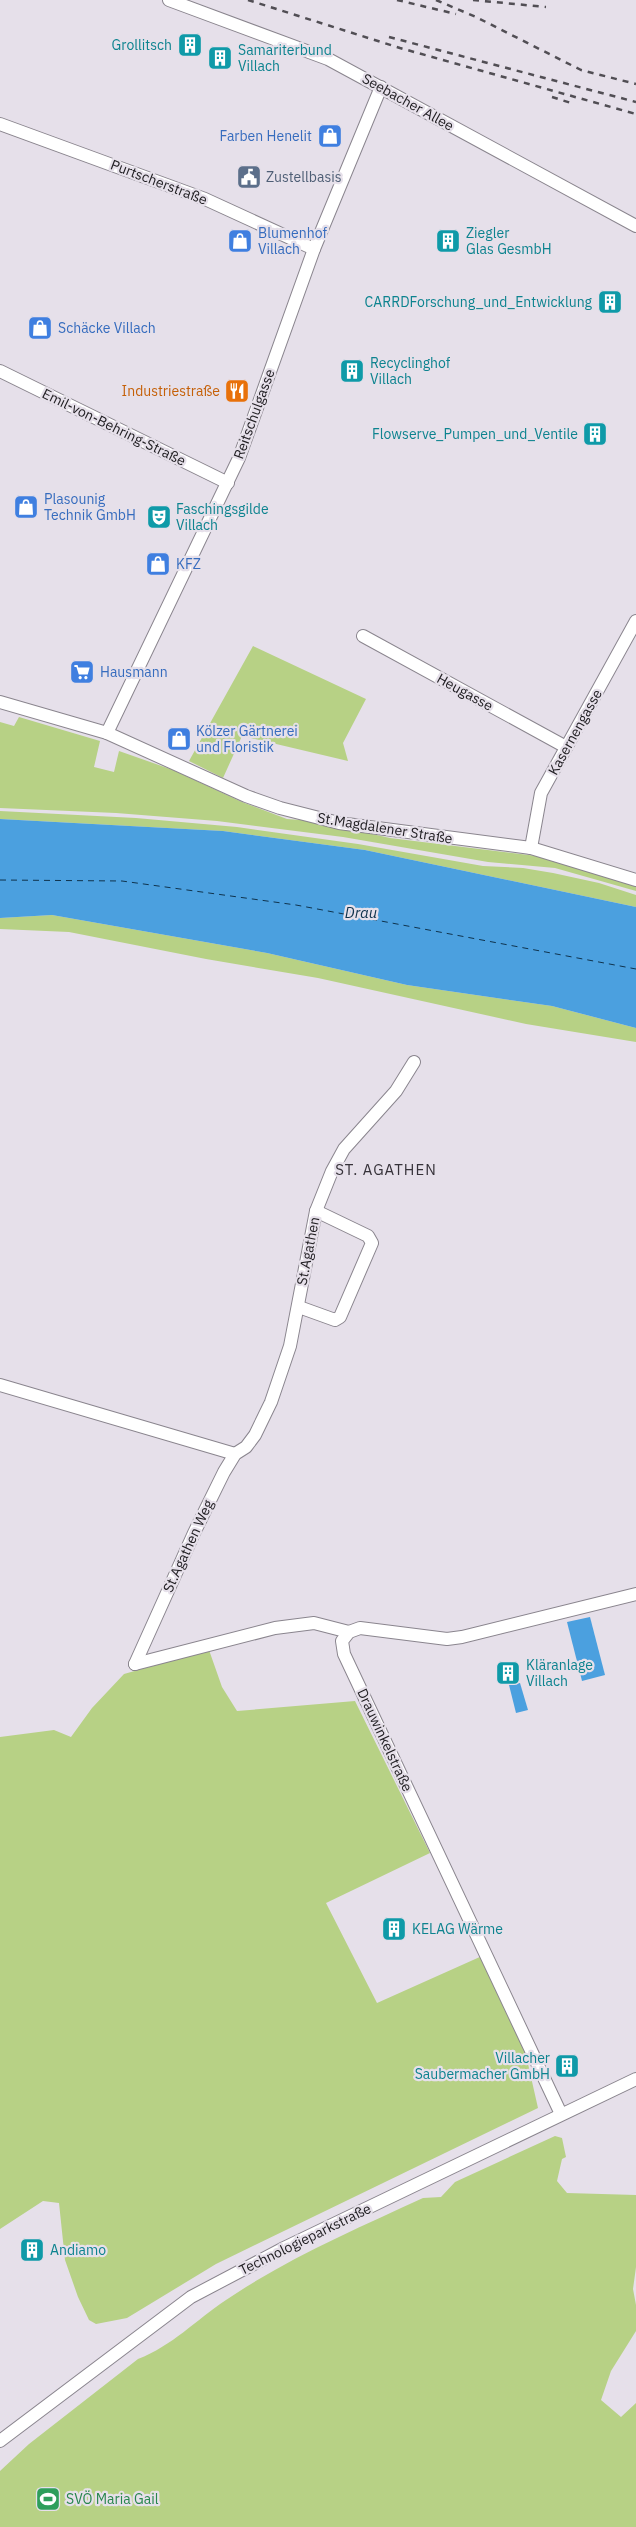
<svg xmlns="http://www.w3.org/2000/svg" width="636" height="2527" font-family="'IBM Plex Sans',sans-serif">
	<rect width="100%" height="100%" fill="#e6e0ea"/>
	<g fill="#b7d185">
		<path d="M253,646L366,699L343,743L348,761L242,736L223,778L189,761Z"/>
		<path d="M19,717L100,741L94,767L114,772L119,751L173,770L242,802L287,819L314,821L390,838L537,856L636,883V891L555,868L488,862L343,837L217,821L116,813L0,808V722L14,726Z"/>
		<path d="M0,811L136,818L237,827L358,844L483,866L523,868L553,873L599,883L636,895V907L365,850L223,831L0,819Z"/>
		<path d="M52,915L267,953L407,985L552,1006L636,1028V1042L526,1024L318,978L206,959L69,932L0,929V918Z"/>
		<path d="M209,1650L222,1687L237,1711L355,1701L430,1853L326,1903L377,2003L482,1956L526,2055L538,2108L216,2264L127,2318L96,2324L89,2320L78,2297L65,2260L59,2203L43,2201L0,2229V1737L54,1730L71,1737L92,1708L124,1674Z"/>
		<path d="M555,2136L562,2138L566,2157L562,2159L557,2181L567,2193L636,2195V2267L633,2289L636,2305V2331L611,2371L601,2400L621,2417L636,2403V2527H0V2471L29,2444L138,2359C172,2346 196,2320 226,2300C288,2258 356,2229 423,2198L441,2197L455,2182Z"/>
	</g>
	<g fill="#4ba0df">
		<path d="M0,819L223,831L365,850L636,907V1028L552,1006L407,985L267,953L52,915L0,918Z"/>
		<path d="M590,1617L605,1675L582,1681L567,1622Z"/>
		<path d="M520,1683L528,1710L516,1713L509,1685Z"/>
	</g>
	<g fill="none" stroke-linecap="round" stroke-linejoin="round">
		<path stroke="#0f334d" stroke-width="1" stroke-dasharray="6 5" stroke-linecap="butt" d="M0,880L122,881L296,905L636,969"/>
		<defs>
			<g id="minor">
				<path d="M169,0L328,59L636,226"/>
				<path d="M0,124L205,199L314,249"/>
				<path d="M0,371L228,483"/>
				<path d="M363,636L566,747"/>
				<path d="M0,702L107,733L246,796L280,808L339,823L531,848L636,880"/>
				<path d="M107,733L239,458L314,249L381,87"/>
				<path d="M531,848L541,793L636,621"/>
				<path d="M299,1307L335,1320L340,1317L372,1243L368,1236L316,1211"/>
				<path d="M0,1385L235,1454"/>
				<path d="M135,1664L194,1533L224,1472L235,1454L246,1447L255,1435L271,1402L290,1346L316,1211L332,1171L344,1149L396,1091L414,1062"/>
				<path d="M135,1664L275,1628L314,1623L349,1632"/>
				<path d="M561,2114L344,1654L342,1641L349,1632L360,1628L447,1639L462,1637L636,1594"/>
				<path d="M0,2441L191,2297L284,2248L636,2079"/>
			</g>
		</defs>
		<use href="#minor" stroke="#8a858e" stroke-width="14"/>
		<use href="#minor" stroke="#fff" stroke-width="12"/>
		<g stroke="#514e54" stroke-width="2.5" stroke-dasharray="6 6" stroke-linecap="butt">
			<path d="M248,0L400,48L636,114"/>
			<path d="M397,0L456,14"/>
			<path d="M436,0L476,17L581,70L636,84"/>
			<path d="M473,0L546,7"/>
			<path d="M389,37L636,102"/>
			<path d="M552,97L571,103"/>
		</g>
	</g>
	<defs>
		<symbol id="building-square" viewBox="-11 -11 22 22"><rect x="-9" y="-9" width="18" height="18" rx="4" fill="#0f9aa8" stroke="#e6e0ea"/><path d="M-4-6H4V6H1V3H-1V6H-4ZM-2.5-4.3h1.7v1.8h-1.7ZM.8-4.3h1.7v1.8H.8ZM-2.5-1h1.7V.8h-1.7ZM.8-1h1.7V.8H.8Z" fill="#fff"/></symbol>
		<symbol id="shop-square" viewBox="-11 -11 22 22"><rect x="-9" y="-9" width="18" height="18" rx="4" fill="#3f7fe0" stroke="#e6e0ea"/><path d="M-5-2.5h2.3a2.7 3.5 0 0 1 5.4 0H5L5.5 6h-11ZM-1.5-2.5h3a1.5 2.3 0 0 0-3 0Z" fill="#fff"/></symbol>
		<symbol id="civic-square" viewBox="-11 -11 22 22"><rect x="-9" y="-9" width="18" height="18" rx="4" fill="#5c6f8a" stroke="#e6e0ea"/><path d="M-.6-6.5H3V-4.5H.6V-3L4-1V1h2V6H-6V1h2V-1L-.6-3ZM-1.2 2.5V6h2.4V2.5Z" fill="#fff"/></symbol>
		<symbol id="restaurant-square" viewBox="-11 -11 22 22"><rect x="-9" y="-9" width="18" height="18" rx="4" fill="#e8710a" stroke="#e6e0ea"/><path d="M-5-6h1v4h1v-4h1v4h1v-4h1v5L-1.5 .5V6h-2V.5L-5-1ZM5-6V6H3V1.5H1.5Q1.5-4 5-6Z" fill="#fff"/></symbol>
		<symbol id="theatre-square" viewBox="-11 -11 22 22"><rect x="-9" y="-9" width="18" height="18" rx="4" fill="#0f9aa8" stroke="#e6e0ea"/><path d="M-5-5.5Q0-4 5-5.5V0Q5 5 0 6Q-5 5-5 0ZM-3.3-2.5H-1v1.5H-3.3ZM1-2.5H3.3v1.5H1ZM-2.8 1Q0 5.5 2.8 1Z" fill="#fff"/></symbol>
		<symbol id="supermarket-square" viewBox="-11 -11 22 22"><rect x="-9" y="-9" width="18" height="18" rx="4" fill="#3f7fe0" stroke="#e6e0ea"/><path d="M-6-5.5h2.5l.6 2H6L4.5 2H-2.5L-4.4-4H-6ZM-1.5 3.2a1.3 1.3 0 1 0 .1 0ZM3 3.2a1.3 1.3 0 1 0 .1 0Z" fill="#fff"/></symbol>
		<symbol id="stadium-square" viewBox="-11 -11 22 22"><rect x="-9" y="-9" width="18" height="18" rx="4" fill="#2e9e5b" stroke="#e6e0ea"/><path d="M0-5a6.5 5 0 1 0 0 10a6.5 5 0 1 0 0-10ZM-3.5-1.8h7v3.6h-7Z" fill="#fff"/></symbol>
	</defs>
	<g fill-rule="evenodd">
		<use href="#building-square" x="176" y="31" width="28" height="28"/>
		<use href="#building-square" x="206" y="44" width="28" height="28"/>
		<use href="#shop-square" x="316" y="122" width="28" height="28"/>
		<use href="#civic-square" x="235" y="163" width="28" height="28"/>
		<use href="#shop-square" x="226" y="227" width="28" height="28"/>
		<use href="#building-square" x="434" y="227" width="28" height="28"/>
		<use href="#building-square" x="596" y="288" width="28" height="28"/>
		<use href="#shop-square" x="26" y="314" width="28" height="28"/>
		<use href="#building-square" x="338" y="357" width="28" height="28"/>
		<use href="#restaurant-square" x="223" y="377" width="28" height="28"/>
		<use href="#building-square" x="581" y="420" width="28" height="28"/>
		<use href="#shop-square" x="12" y="493" width="28" height="28"/>
		<use href="#theatre-square" x="145" y="503" width="28" height="28"/>
		<use href="#shop-square" x="144" y="550" width="28" height="28"/>
		<use href="#supermarket-square" x="68" y="658" width="28" height="28"/>
		<use href="#shop-square" x="165" y="725" width="28" height="28"/>
		<use href="#building-square" x="494" y="1659" width="28" height="28"/>
		<use href="#building-square" x="380" y="1915" width="28" height="28"/>
		<use href="#building-square" x="553" y="2052" width="28" height="28"/>
		<use href="#building-square" x="18" y="2236" width="28" height="28"/>
		<use href="#stadium-square" x="34" y="2485" width="28" height="28"/>
	</g>
	<g text-anchor="middle" dominant-baseline="central" stroke-width="4.5" stroke-linejoin="round" paint-order="stroke">
		<g font-size="14" fill="#0d838f" stroke="#e6e0ea" text-anchor="start">
			<text x="172" y="45" text-anchor="end">Grollitsch</text>
			<text x="238" y="50">Samariterbund<tspan x="238" dy="16">Villach</tspan></text>
			<text x="466" y="233">Ziegler<tspan x="466" dy="16">Glas GesmbH</tspan></text>
			<text x="592" y="302" text-anchor="end">CARRDForschung_und_Entwicklung</text>
			<text x="370" y="363">Recyclinghof<tspan x="370" dy="16">Villach</tspan></text>
			<text x="578" y="434" text-anchor="end">Flowserve_Pumpen_und_Ventile</text>
			<text x="176" y="509">Faschingsgilde<tspan x="176" dy="16">Villach</tspan></text>
			<text x="526" y="1665">Kläranlage<tspan x="526" dy="16">Villach</tspan></text>
			<text x="412" y="1929">KELAG Wärme</text>
			<text x="550" y="2058" text-anchor="end">Villacher<tspan x="550" dy="16">Saubermacher GmbH</tspan></text>
			<text x="50" y="2250">Andiamo</text>
		</g>
		<g font-size="14" fill="#222024" stroke="#e6e0ea">
			<text transform="translate(408 102) rotate(29)">Seebacher Allee</text>
			<text transform="translate(159 182) rotate(21)">Purtscherstraße</text>
			<text transform="translate(254 414) rotate(-70)">Reitschulgasse</text>
			<text transform="translate(114 427) rotate(26)">Emil-von-Behring-Straße</text>
			<text transform="translate(465 692) rotate(29)">Heugasse</text>
			<text transform="translate(575 732) rotate(-61)">Kasernengasse</text>
			<text transform="translate(385 828) rotate(9)">St.Magdalener Straße</text>
			<text transform="translate(308 1251) rotate(-79)">St.Agathen</text>
			<text transform="translate(188 1546) rotate(-65)">St.Agathen Weg</text>
			<text transform="translate(385 1740) rotate(65)">Drauwinkelstraße</text>
			<text transform="translate(305 2239) rotate(-26)">Technologieparkstraße</text>
		</g>
		<g font-size="14" fill="#366cbe" stroke="#e6e0ea" text-anchor="start">
			<text x="312" y="136" text-anchor="end">Farben Henelit</text>
			<text x="258" y="233">Blumenhof<tspan x="258" dy="16">Villach</tspan></text>
			<text x="58" y="328">Schäcke Villach</text>
			<text x="44" y="499">Plasounig<tspan x="44" dy="16">Technik GmbH</tspan></text>
			<text x="176" y="564">KFZ</text>
			<text x="100" y="672">Hausmann</text>
			<text x="196" y="731">Kölzer Gärtnerei<tspan x="196" dy="16">und Floristik</tspan></text>
		</g>
		<g font-size="14" fill="#4e5e75" stroke="#e6e0ea" text-anchor="start">
			<text x="266" y="177">Zustellbasis</text>
		</g>
		<g font-size="14" fill="#c56008" stroke="#e6e0ea" text-anchor="end">
			<text x="220" y="391">Industriestraße</text>
		</g>
		<g font-size="14" fill="#27864d" stroke="#e6e0ea" text-anchor="start">
			<text x="66" y="2499">SVÖ Maria Gail</text>
		</g>
		<g font-size="15" font-style="italic" fill="#0f334d" stroke="#e6e0ea">
			<text x="361" y="912">Drau</text>
		</g>
		<g font-size="15" letter-spacing="1" fill="#363239" stroke="#e6e0ea">
			<text x="386" y="1169">ST. AGATHEN</text>
		</g>
	</g>
</svg>
